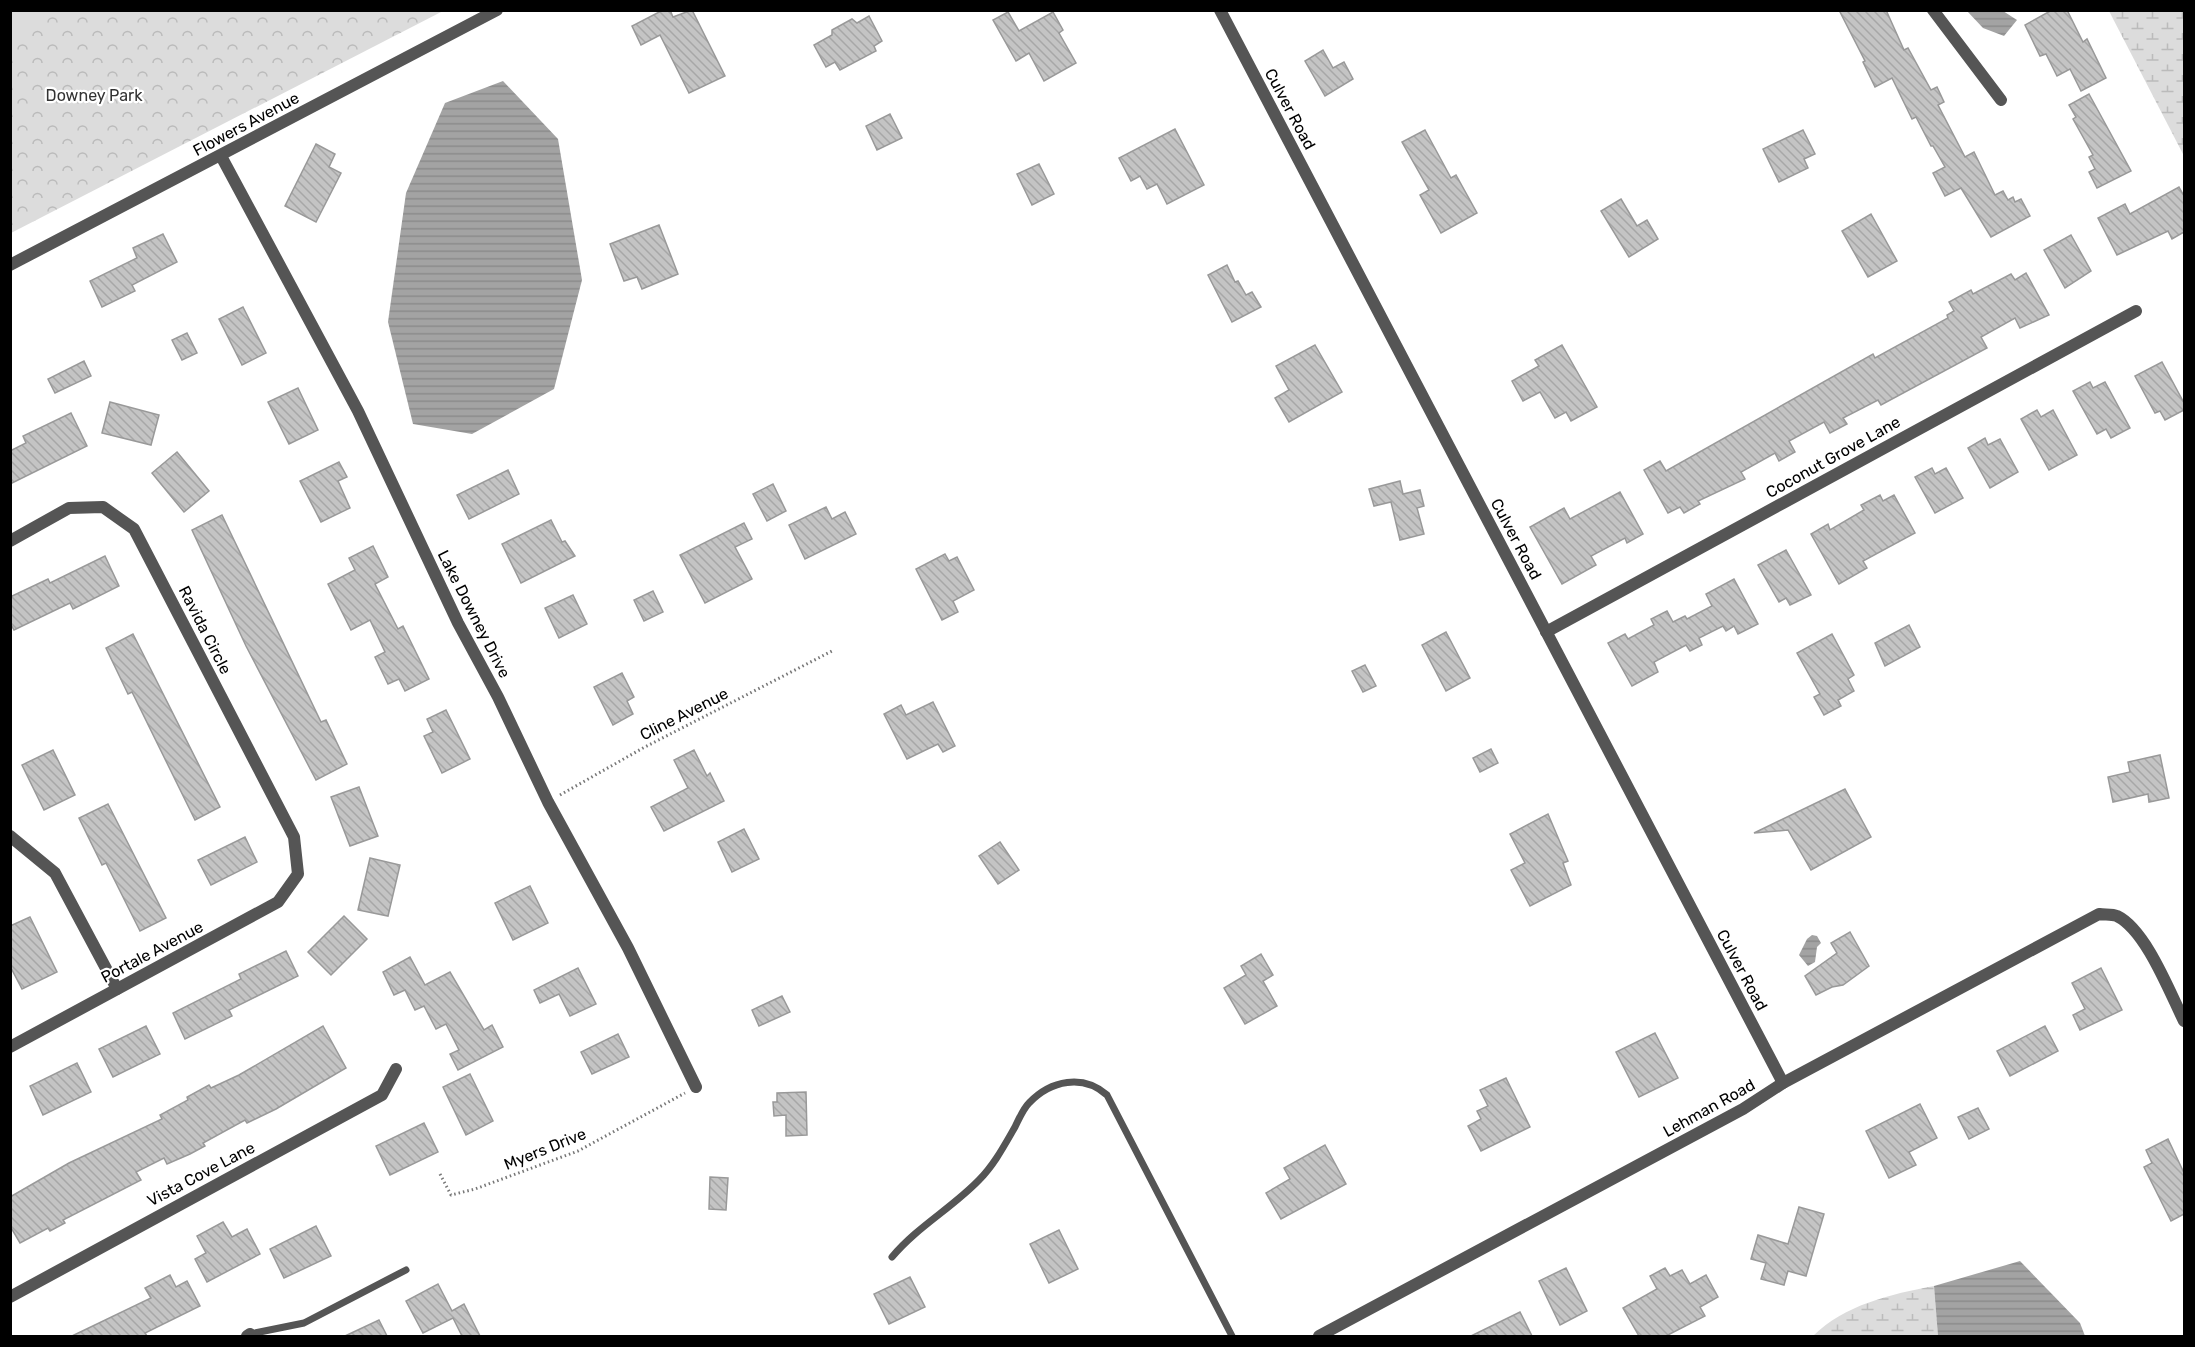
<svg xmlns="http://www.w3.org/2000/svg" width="2195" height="1347" font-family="Rubik,sans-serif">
	<defs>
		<pattern id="wetland-marsh" width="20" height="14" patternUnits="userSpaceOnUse" patternTransform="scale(1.5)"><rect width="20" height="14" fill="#dcdcdc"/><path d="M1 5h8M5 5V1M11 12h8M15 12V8" fill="none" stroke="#bbb"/></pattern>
		<pattern id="park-crowns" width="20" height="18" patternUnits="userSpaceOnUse" patternTransform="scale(1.5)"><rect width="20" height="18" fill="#dcdcdc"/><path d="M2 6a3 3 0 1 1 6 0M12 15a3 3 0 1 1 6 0" fill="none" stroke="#bbb"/></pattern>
		<pattern id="water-rules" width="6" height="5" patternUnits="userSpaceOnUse" patternTransform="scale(1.5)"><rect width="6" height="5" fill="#a3a3a3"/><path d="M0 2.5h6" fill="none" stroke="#8b8b8b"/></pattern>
		<pattern id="building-back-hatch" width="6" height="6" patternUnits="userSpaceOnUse" patternTransform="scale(1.5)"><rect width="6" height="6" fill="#c4c4c4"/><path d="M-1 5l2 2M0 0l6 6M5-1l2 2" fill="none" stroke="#a7a7a7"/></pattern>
	</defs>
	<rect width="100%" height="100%" fill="#fff"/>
	<g fill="url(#wetland-marsh)">
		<path d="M2109,11H2184V156Z"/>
		<path d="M1934,1286L1938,1336H1813C1844,1305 1891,1294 1934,1286Z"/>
	</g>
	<path fill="url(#park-crowns)" d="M11,11H443L11,233Z"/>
	<path fill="#dcdcdc" d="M11,10L41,11L45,20L11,37Z"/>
	<g fill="url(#water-rules)">
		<path d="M1967,11H2003L2017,20L2004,36L1983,28Z"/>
		<path d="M503,81L558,139L582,280L554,389L472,434L413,424L388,322L406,193L445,103Z"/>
		<path d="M1812,935L1817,936L1821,943L1817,947L1815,962L1808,966L1799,955L1807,939Z"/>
		<path d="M2020,1261L2080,1323L2085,1336H1938L1934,1286Z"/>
	</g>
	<g fill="url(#building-back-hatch)" stroke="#999" stroke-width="1.5">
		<path d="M663,10H670L673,17L692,10L725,76L689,93L660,35L641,45L632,26Z"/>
		<path d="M1839,10H1886L1904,50L1908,48L1931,90L1937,87L1944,102L1938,105L1965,157L1974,152L1995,195L2003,191L2008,200L2013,197L2015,202L2021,199L2030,216L1991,237L1961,188L1945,196L1933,173L1945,167L1933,146H1931L1916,117L1912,119L1892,78L1875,87L1863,62L1865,61Z"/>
		<path d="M2052,10H2067L2083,42L2087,39L2106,78L2081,91L2070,69L2057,76L2046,54L2040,56L2025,25Z"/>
		<path d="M1008,12L1019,31L1053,12L1063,30L1059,33L1076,63L1044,81L1029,53L1016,61L993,20Z"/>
		<path d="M869,16L882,41L874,46L876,51L840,70L835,62L826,67L814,45L832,35V30L852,19L857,23Z"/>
		<path d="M1323,50L1333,68L1344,62L1353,79L1325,96L1305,61Z"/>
		<path d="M2089,94L2131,171L2097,188L2089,172L2095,169L2089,157L2093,155L2073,119L2076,117L2069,105Z"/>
		<path d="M890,114L902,138L877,150L866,126Z"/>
		<path d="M1175,129L1204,185L1167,204L1157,184L1147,189L1140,176L1131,181L1119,158Z"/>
		<path d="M1425,130L1451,178L1456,175L1477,213L1441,233L1420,195L1429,190L1402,142Z"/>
		<path d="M1803,130L1815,154L1804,159L1808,168L1779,182L1763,149Z"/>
		<path d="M316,144L335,154L329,167L341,173L316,222L285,206Z"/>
		<path d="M1039,164L1054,194L1032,205L1017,174Z"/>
		<path d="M2179,187L2184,196V232L2172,239L2168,231L2117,255L2098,218L2125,204L2130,214Z"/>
		<path d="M1621,199L1637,226L1647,220L1658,239L1629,257L1601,211Z"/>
		<path d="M1871,214L1897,261L1868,277L1842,231Z"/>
		<path d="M659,225L678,274L642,289L637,277L624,281L610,244Z"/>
		<path d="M163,234L177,262L132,285L135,291L102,307L90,281L137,258L133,248Z"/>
		<path d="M2071,235L2091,271L2065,288L2044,250Z"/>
		<path d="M1227,265L1235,282L1238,281L1246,295L1252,292L1261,307L1232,322L1208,275Z"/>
		<path d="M2026,273L2049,315L2020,328L2015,318L1981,337L1987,348L1881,405L1878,400L1843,418L1847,424L1830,433L1824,422L1789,441L1795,452L1779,461L1775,453L1741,472L1745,479L1698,501L1700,504L1684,513L1680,507L1668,513L1644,470L1660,461L1666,471L1873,354L1875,358L1948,318L1947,315L1954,311L1949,302L1971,290L1973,294L2011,274L2015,280Z"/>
		<path d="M243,307L266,353L242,365L219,319Z"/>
		<path d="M187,333L197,353L182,360L172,340Z"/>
		<path d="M1315,345L1342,392L1289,422L1275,398L1289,390L1276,366Z"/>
		<path d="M1562,345L1597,407L1571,421L1566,412L1555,418L1540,392L1523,401L1512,381L1539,366L1535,360Z"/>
		<path d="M84,361L91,376L55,393L48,379Z"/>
		<path d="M2162,362L2184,403V410L2165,420L2160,411L2155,413L2135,376Z"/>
		<path d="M2090,382L2093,388L2105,382L2130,428L2111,438L2106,429L2097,434L2073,391Z"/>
		<path d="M298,388L318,430L289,444L268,402Z"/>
		<path d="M110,402L159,415L151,445L102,433Z"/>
		<path d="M2037,410L2041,417L2053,410L2077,455L2049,470L2021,419Z"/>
		<path d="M71,413L87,446L10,484V451L26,443L23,436Z"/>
		<path d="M1985,438L1988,445L2000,439L2018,472L1990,488L1968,448Z"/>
		<path d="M177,452L209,491L184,512L152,473Z"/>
		<path d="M339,462L347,477L338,481L350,508L321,522L300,481Z"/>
		<path d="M1932,468L1935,474L1946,468L1963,498L1935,513L1915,477Z"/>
		<path d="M508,470L519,494L469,519L457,495Z"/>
		<path d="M1400,481L1403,494L1420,490L1424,506L1417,508L1424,534L1400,540L1391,502L1374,506L1369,489Z"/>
		<path d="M773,484L786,511L767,521L753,494Z"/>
		<path d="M1620,492L1643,534L1627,543L1625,538L1591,556L1596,565L1562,584L1530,527L1564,508L1570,519Z"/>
		<path d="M1880,495L1883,501L1894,495L1915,533L1863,561L1867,568L1839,584L1811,534L1828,524L1830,530L1864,510L1861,505Z"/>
		<path d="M826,507L832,519L845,512L856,534L805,559L789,525Z"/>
		<path d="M222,515L321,722L326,720L347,764L316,780L246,646L192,530Z"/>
		<path d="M551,520L562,542L565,541L575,556L521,583L502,544Z"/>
		<path d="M744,523L752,539L735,547L752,579L705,603L680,555Z"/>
		<path d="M373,546L388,577L375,584L398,629L403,626L429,679L405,691L399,679L388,684L375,657L385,652L370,620L351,630L328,584L355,570L349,558Z"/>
		<path d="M1786,550L1811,595L1790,605L1786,598L1779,602L1758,565Z"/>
		<path d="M945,554L949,561L957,557L974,590L953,601L958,612L942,620L916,569Z"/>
		<path d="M105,556L119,586L73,609L70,603L14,630L10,623V597L48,579L50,583Z"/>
		<path d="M1734,579L1758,624L1738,634L1734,626L1726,631L1723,626L1699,638L1702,645L1690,651L1686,645L1654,662L1658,672L1632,686L1608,643L1625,634L1628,639L1654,625L1651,619L1667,611L1673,622L1685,616L1687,619L1712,606L1706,594Z"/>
		<path d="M653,591L663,612L644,621L634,600Z"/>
		<path d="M573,595L587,624L559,638L545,608Z"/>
		<path d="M1909,625L1920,647L1885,666L1875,643Z"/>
		<path d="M1446,632L1470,678L1446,691L1422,645Z"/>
		<path d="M133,634L220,807L195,820L132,692L128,694L106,648Z"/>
		<path d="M1832,634L1854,675L1848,679L1854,691L1838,700L1841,706L1824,715L1814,697L1820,694L1797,653Z"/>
		<path d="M1365,665L1376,686L1363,692L1352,671Z"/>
		<path d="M622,673L634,697L627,701L633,714L613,725L594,687Z"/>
		<path d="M933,702L955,746L943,752L938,744L907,759L884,714L901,705L906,715Z"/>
		<path d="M446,710L470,759L442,773L424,736L433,732L427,719Z"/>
		<path d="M1491,749L1498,763L1480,772L1473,758Z"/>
		<path d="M53,750L75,795L44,810L22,765Z"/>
		<path d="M694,750L707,776L710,773L724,801L664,831L651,807L688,788L674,760Z"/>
		<path d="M2160,755L2169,798L2149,802L2148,794L2113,802L2108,777L2130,772L2128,762Z"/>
		<path d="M359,787L378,836L350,846L331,797Z"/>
		<path d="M1845,789L1871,837L1811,870L1788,830L1754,833Z"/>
		<path d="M108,804L166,918L140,931L106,863L102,865L79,818Z"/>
		<path d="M1548,814L1568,861L1563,863L1571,885L1530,906L1511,870L1525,863L1510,834Z"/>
		<path d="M744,829L759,859L732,872L718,842Z"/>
		<path d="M245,837L257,862L211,885L198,860Z"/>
		<path d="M1000,842L1019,870L998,884L979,856Z"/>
		<path d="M370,858L400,865L388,916L358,910Z"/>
		<path d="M530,886L548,923L513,940L495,903Z"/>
		<path d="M344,916L367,939L331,975L308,952Z"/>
		<path d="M30,917L57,972L22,989L10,966V926Z"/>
		<path d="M1850,932L1869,966L1843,985L1832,987L1816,995L1805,976L1837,953L1831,943Z"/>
		<path d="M286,951L298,976L229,1010L232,1016L185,1039L173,1013L241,979L239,974Z"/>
		<path d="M1261,954L1273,975L1263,981L1277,1006L1245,1024L1224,988L1246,975L1241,966Z"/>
		<path d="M410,957L425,985L450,972L484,1030L492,1025L503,1047L458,1070L450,1054L459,1050L446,1024L436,1029L424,1006L415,1010L405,990L394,995L383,972Z"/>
		<path d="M578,968L596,1004L570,1016L559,994L540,1003L534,990Z"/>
		<path d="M2101,968L2122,1010L2080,1030L2073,1015L2085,1009L2072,983Z"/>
		<path d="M782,996L790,1012L759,1026L752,1010Z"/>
		<path d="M146,1026L160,1054L113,1077L99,1049Z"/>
		<path d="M323,1026L346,1068L276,1109L247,1123L245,1120L203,1143L205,1146L190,1154L167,1164L164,1158L136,1172L141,1180L63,1220L65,1223L50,1231L48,1228L20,1243L10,1226V1197L69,1163L162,1119L160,1115L188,1100L187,1097L209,1085L211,1088L239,1075Z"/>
		<path d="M2045,1026L2058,1051L2010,1076L1997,1051Z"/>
		<path d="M1655,1033L1678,1078L1639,1097L1616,1052Z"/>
		<path d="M618,1034L629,1057L592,1074L581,1052Z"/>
		<path d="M77,1063L91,1092L43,1115L30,1086Z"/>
		<path d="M470,1074L493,1121L466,1135L443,1087Z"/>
		<path d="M1506,1078L1530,1127L1481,1151L1468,1126L1481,1119L1477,1111L1488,1106L1480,1090Z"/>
		<path d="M806,1092L807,1135L786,1136V1115L774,1116L773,1102H777V1093Z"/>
		<path d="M1920,1104L1937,1138L1909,1152L1916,1165L1889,1178L1866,1131Z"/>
		<path d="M1978,1108L1989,1129L1969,1139L1958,1117Z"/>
		<path d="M424,1123L438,1152L390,1175L376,1146Z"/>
		<path d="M2168,1139L2184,1173V1214L2171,1221L2144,1167L2152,1163L2146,1150Z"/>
		<path d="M1325,1145L1346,1184L1281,1219L1266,1193L1290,1179L1284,1168Z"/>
		<path d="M710,1177L728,1178L726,1210L709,1209Z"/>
		<path d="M1799,1207L1824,1214L1806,1276L1788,1271L1784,1285L1761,1279L1766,1263L1751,1259L1758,1235L1788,1244Z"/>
		<path d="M223,1222L232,1237L247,1229L260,1254L207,1282L195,1259L206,1253L197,1236Z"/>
		<path d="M316,1226L331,1256L284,1278L270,1249Z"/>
		<path d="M1059,1230L1078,1269L1049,1283L1030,1244Z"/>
		<path d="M1566,1268L1587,1311L1560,1325L1539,1281Z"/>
		<path d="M1665,1268L1670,1276L1682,1270L1690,1284L1706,1275L1718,1297L1700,1307L1705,1316L1666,1336H1639L1623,1308L1657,1289L1650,1276Z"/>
		<path d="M170,1275L176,1287L187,1281L200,1306L145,1333L147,1336H72L151,1298L145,1288Z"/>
		<path d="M910,1277L925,1307L889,1324L874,1294Z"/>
		<path d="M438,1284L452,1311L464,1304L480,1336H462L453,1318L423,1333L406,1301Z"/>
		<path d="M1520,1312L1532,1336H1471Z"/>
		<path d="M379,1320L387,1336H345Z"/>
	</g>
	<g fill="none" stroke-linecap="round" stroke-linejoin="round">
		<g stroke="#777" stroke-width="3" stroke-dasharray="1.5 3" stroke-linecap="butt">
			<path d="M560,795L643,748L832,651"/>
			<path d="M440,1174L451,1195L475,1189L578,1151L685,1093"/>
		</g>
		<g stroke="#555" stroke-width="7">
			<path d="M892,1257C917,1227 952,1208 979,1180C994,1165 1004,1146 1015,1127C1019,1119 1023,1109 1029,1103C1051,1080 1083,1074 1107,1095L1232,1336"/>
			<path d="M250,1334L304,1323L406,1270"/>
		</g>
		<g stroke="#555" stroke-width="12">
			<path d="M1220,10L1783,1083"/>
			<path d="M1933,10L2001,100"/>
			<path d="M221,156L358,411L458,623L498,697L548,802L628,948L696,1087"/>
			<path d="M10,541L69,508L103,507L134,529L294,837L298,874L278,902L10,1047"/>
			<path d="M1546,632L2136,311"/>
			<path d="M10,836L55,873L117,989"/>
			<path d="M10,1297L382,1095L396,1069"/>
			<path d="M247,1336L250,1334"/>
			<path d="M1319,1336L1743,1109L1783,1083L2099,914C2104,915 2112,914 2117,916C2146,930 2170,993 2184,1021"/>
		</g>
		<path stroke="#555" stroke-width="12" d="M10,265L497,10"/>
	</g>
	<g text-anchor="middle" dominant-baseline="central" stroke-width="4.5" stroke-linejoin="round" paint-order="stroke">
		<g font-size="16" fill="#333" stroke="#fff">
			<text x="94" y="95">Downey Park</text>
		</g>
		<g font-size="16" fill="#000" stroke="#fff">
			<text transform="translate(1290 109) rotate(62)">Culver Road</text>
			<text transform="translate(246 124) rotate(-28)">Flowers Avenue</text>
			<text transform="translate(1833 457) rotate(-29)">Coconut Grove Lane</text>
			<text transform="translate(1516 539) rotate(62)">Culver Road</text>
			<text transform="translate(474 614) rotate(63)">Lake Downey Drive</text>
			<text transform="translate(205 630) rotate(63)">Ravida Circle</text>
			<text transform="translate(684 714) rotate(-27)">Cline Avenue</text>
			<text transform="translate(152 952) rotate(-28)">Portale Avenue</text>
			<text transform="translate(1742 970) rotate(62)">Culver Road</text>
			<text transform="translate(1709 1108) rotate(-29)">Lehman Road</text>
			<text transform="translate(545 1149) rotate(-22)">Myers Drive</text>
			<text transform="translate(201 1174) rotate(-28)">Vista Cove Lane</text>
		</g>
	</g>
	<rect width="2195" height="1347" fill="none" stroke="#000000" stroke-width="24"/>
</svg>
